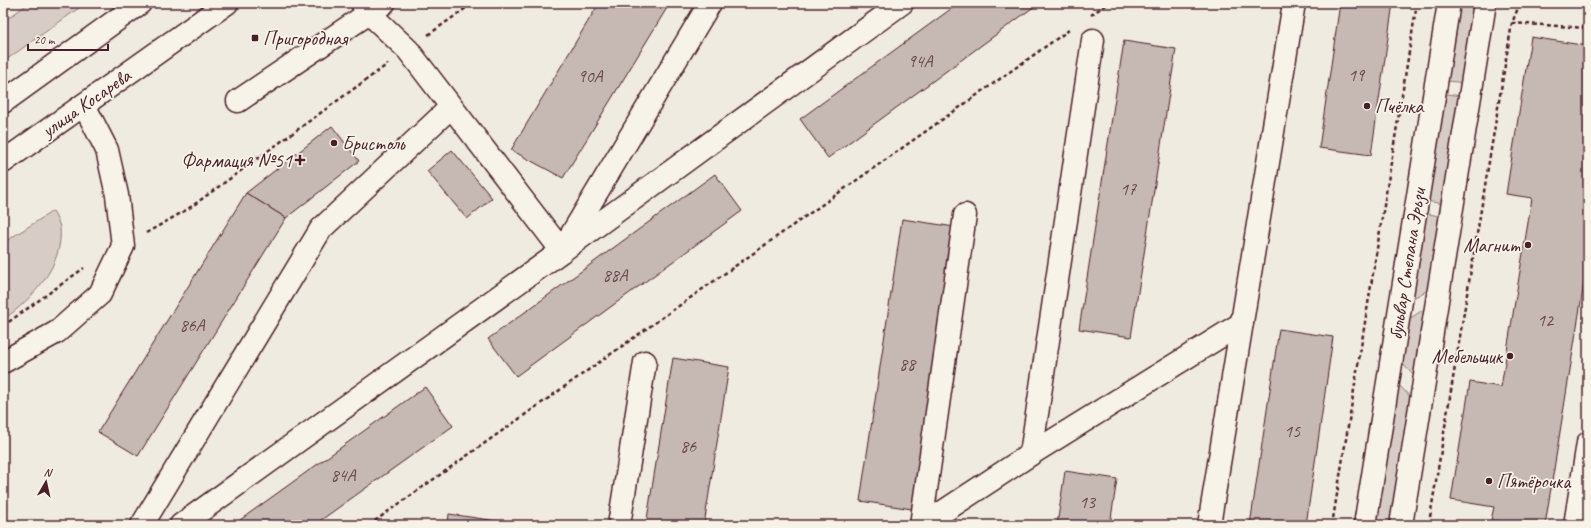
<svg xmlns="http://www.w3.org/2000/svg" width="1591" height="528" font-family="Caveat,sans-serif">
	<rect width="100%" height="100%" fill="#f0ebe0"/>
	<filter id="ink" filterUnits="userSpaceOnUse"><feTurbulence type="fractalNoise" baseFrequency=".025" numOctaves="2"/><feDisplacementMap in="SourceGraphic" scale="8" xChannelSelector="R" yChannelSelector="G"/><feConvolveMatrix kernelMatrix="1 2 1 2 8 2 1 2 1" color-interpolation-filters="sRGB"/></filter>
	<g filter="url(#ink)">
		<g fill="#d8cdc6" stroke="#917678">
			<path d="M29,3H86L3,62V22Z"/>
			<path d="M1460,3H1478L1465,83L1447,81Z"/>
			<path d="M1446,94L1462,96L1443,204L1427,201Z"/>
			<path d="M53,211C55,216 59,222 60,227C64,266 32,299 3,320V243Z"/>
			<path d="M1425,213L1443,217L1432,288L1411,299Z"/>
			<path d="M1429,306L1418,380L1402,363L1409,319Z"/>
			<path d="M1398,384L1416,403L1396,525H1375Z"/>
		</g>
		<g fill="#c6b8b3" stroke="#4a1f2b">
			<path d="M599,3H670L563,178L511,150Z"/>
			<path d="M959,3H1039L828,158L800,119Z"/>
			<path d="M1340,3H1393L1371,155L1319,148Z"/>
			<path d="M1531,37L1588,46V258L1545,525H1521L1491,520L1494,507L1451,500L1470,382L1501,387L1532,198L1506,194Z"/>
			<path d="M1124,41L1176,49L1131,337L1079,329Z"/>
			<path d="M332,126L359,161L286,218L246,193Z"/>
			<path d="M452,150L492,198L467,219L427,171Z"/>
			<path d="M715,174L742,211L516,376L488,339Z"/>
			<path d="M246,193L286,218L138,456L98,432Z"/>
			<path d="M902,219L955,227L912,509L860,501Z"/>
			<path d="M1279,329L1333,337L1306,525H1250Z"/>
			<path d="M673,358L729,367L704,525H646Z"/>
			<path d="M425,387L453,426L314,525H233Z"/>
			<path d="M1065,471L1117,479L1110,525H1057Z"/>
			<path d="M449,514L504,522V525H448Z"/>
		</g>
		<g fill="none" stroke-linecap="round" stroke-linejoin="round">
			<defs>
				<g id="minor">
					<path d="M238,101L384,3"/>
					<path d="M567,242L710,3"/>
					<path d="M562,251L902,3"/>
					<path d="M3,362L57,332L100,294L123,246L117,195L107,150L84,105"/>
					<path d="M1031,454L1093,40"/>
					<path d="M142,525L321,229L451,107"/>
					<path d="M181,525L562,251L408,50L369,13L362,3"/>
					<path d="M619,525L645,362"/>
					<path d="M921,525L965,215"/>
					<path d="M923,525L1031,454L1242,323"/>
					<path d="M1209,525L1294,3"/>
					<path d="M1365,525L1449,3"/>
					<path d="M1401,525L1485,3"/>
					<path d="M1575,525L1588,443"/>
				</g>
				<g id="major">
					<path d="M3,102L140,3"/>
					<path d="M3,162L227,3"/>
				</g>
			</defs>
			<use href="#minor" stroke="#4a1f2b" stroke-width="25"/>
			<use href="#major" stroke="#4a1f2b" stroke-width="25"/>
			<g stroke="#4a1f2b" stroke-width="2.5" stroke-dasharray="4 3" stroke-linecap="butt">
				<path d="M1091,15L1108,3"/>
				<path d="M1512,23L1588,28"/>
				<path d="M428,35L473,3"/>
				<path d="M146,233L188,209L388,64"/>
				<path d="M3,326L84,268"/>
				<path d="M1430,517L1512,23L1520,3"/>
				<path d="M369,525L1069,30"/>
				<path d="M1332,525L1417,3"/>
			</g>
			<use href="#minor" stroke="#f7f3e8" stroke-width="22"/>
			<use href="#major" stroke="#f7f3e8" stroke-width="22"/>
		</g>
	</g>
	<g fill="#4a1f2b" stroke="#f7f3e8" stroke-width="1.5">
		<rect x="251" y="34" width="8" height="8" rx="2"/>
		<circle cx="1367" cy="106" r="4"/>
		<circle cx="334" cy="143" r="4"/>
		<path d="M298 154h4v4h4v4h-4v4h-4v-4h-4v-4h4z"/>
		<circle cx="1528" cy="245" r="4"/>
		<circle cx="1510" cy="356" r="4"/>
		<circle cx="1489" cy="481" r="4"/>
	</g>
	<g text-anchor="middle" dominant-baseline="central" stroke-width="3.5" stroke-linejoin="round" paint-order="stroke">
		<g font-size="18" fill="#69454d">
			<text x="920" y="61">94А</text>
			<text x="1356" y="75">19</text>
			<text x="590" y="76">90А</text>
			<text x="1128" y="189">17</text>
			<text x="615" y="275">88А</text>
			<text x="1545" y="320">12</text>
			<text x="192" y="325">86А</text>
			<text x="907" y="364">88</text>
			<text x="1292" y="431">15</text>
			<text x="688" y="446">86</text>
			<text x="343" y="475">84А</text>
			<text x="1087" y="502">13</text>
		</g>
		<g font-size="20" fill="#4a1f2b" stroke="#f7f3e8" text-anchor="start">
			<text x="263" y="38">Пригородная</text>
			<text x="1375" y="106">Пчёлка</text>
			<text x="342" y="143">Бристоль</text>
			<text x="292" y="160" text-anchor="end">Фармация №51</text>
			<text x="1520" y="245" text-anchor="end">Магнит</text>
			<text x="1502" y="356" text-anchor="end">Мебельщик</text>
			<text x="1497" y="481">Пятёрочка</text>
		</g>
		<g font-size="20" fill="#4a1f2b" stroke="#f7f3e8">
			<text transform="translate(86 103) rotate(-35)">улица Косарева</text>
			<text transform="translate(1407 264) rotate(-81)">бульвар Степана Эрьзи</text>
		</g>
	</g>
	<rect width="1591" height="528" fill="none" stroke="#f7f3e8" stroke-width="16"/>
	<rect x="8" y="8" width="1575" height="512" fill="none" stroke="#4a1f2b" stroke-width="1.5" filter="url(#ink)"/>
	<g transform="translate(46 482) rotate(9)" stroke="#f7f3e8" stroke-width="3" paint-order="stroke">
	<path d="M0-3L7 15L0 10L-7 15Z" fill="#4a1f2b"/>
	<text y="-6" font-size="11" font-weight="bold" text-anchor="middle" fill="#4a1f2b">N</text>
	</g>
	<path d="M28 44v6h80v-6" fill="none" stroke="#4a1f2b" stroke-width="2"/>
	<text x="34" y="44" font-size="12" fill="#4a1f2b" stroke="#f7f3e8" stroke-width="3" paint-order="stroke">20 m</text>
</svg>
